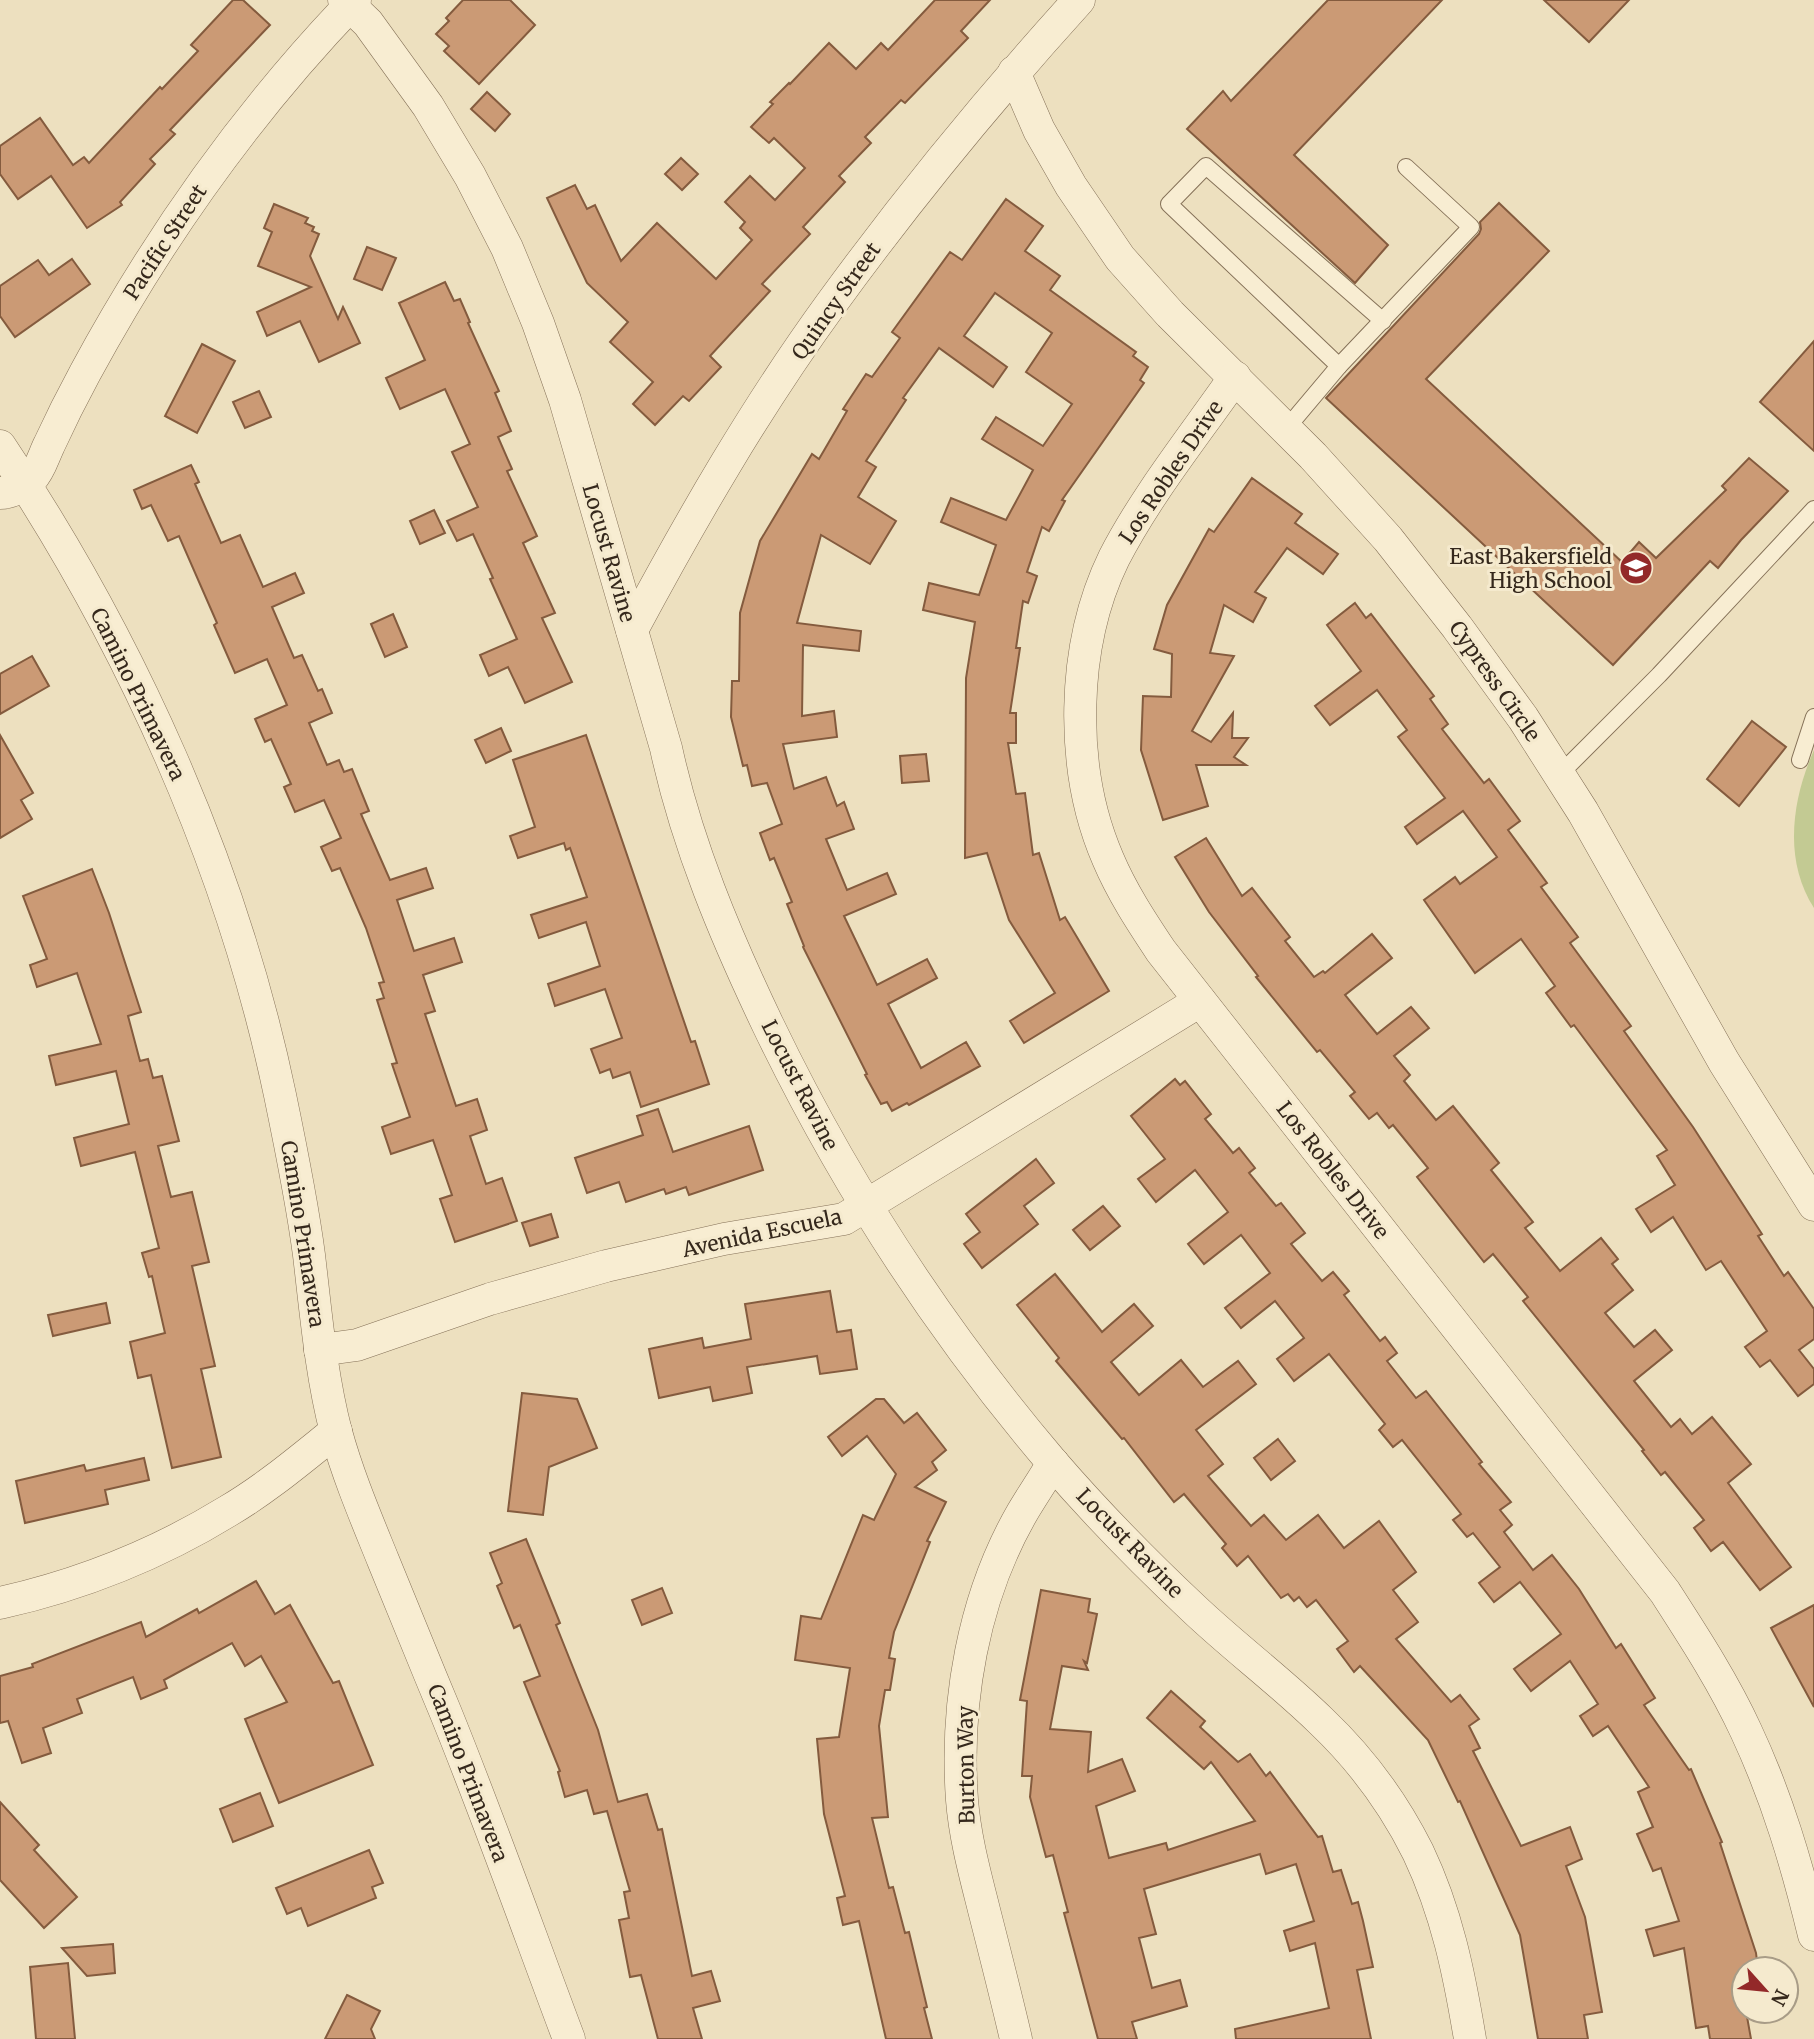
<svg xmlns="http://www.w3.org/2000/svg" width="1814" height="2039" font-family="Merriweather,serif">
	<rect width="100%" height="100%" fill="#ede0bf"/>
	<path fill="#c3ca93" d="M1814,750V908C1783,860 1792,799 1814,750Z"/>
	<g fill="#cb9a75" stroke="#845b3e" stroke-width="2">
		<path d="M233,0H243L270,25L170,130L175,134L150,159L155,164L120,202L122,205L87,228L51,176L18,199L0,174V146L40,118L73,165L84,157L89,163L160,87L162,89L198,51L191,45Z"/>
		<path d="M463,0H510L535,25L479,84L444,51L449,46L436,34L449,21L446,18Z"/>
		<path d="M935,0H990L961,31L968,38L905,103L901,100L865,137L871,143L839,176L845,182L803,227L810,234L762,284L770,291L710,356L721,367L689,401L683,396L655,425L633,404L653,382L610,342L628,322L587,283L547,198L575,185L587,209L595,205L621,261L657,223L716,279L752,240L740,228L745,222L725,202L750,176L775,200L805,168L774,138L769,143L751,127L773,104L770,102L789,83L790,84L829,43L856,69L881,43L888,50Z"/>
		<path d="M1328,0H1442L1294,155L1388,245L1355,283L1187,129L1223,91L1231,101Z"/>
		<path d="M1544,0H1629L1589,42Z"/>
		<path d="M487,92L510,114L495,131L471,109Z"/>
		<path d="M681,158L698,174L682,190L665,174Z"/>
		<path d="M1006,199L1043,226L1025,251L1060,276L1050,290L1136,352L1133,356L1148,367L1140,380L1144,383L1062,500L1065,501L1049,531L1042,527L1027,572L1037,576L1028,603L1023,601L1016,648H1020L1010,713H1016V743H1008L1016,794L1025,793L1033,855L1039,853L1060,920L1065,917L1109,991L1024,1043L1010,1021L1055,993L1009,920L987,853L965,858L966,678L975,622L923,610L929,583L979,595L996,545L941,522L951,498L1006,520L1033,470L982,439L996,417L1043,446L1072,404L1026,372L1052,333L995,293L964,336L1007,367L993,387L939,348L903,398L906,400L866,461L876,467L858,497L896,521L870,564L821,535L797,623L861,631L859,651L803,645L802,716L834,711L837,737L783,744L794,789L826,777L837,806L844,802L854,829L826,839L847,890L887,873L896,894L844,916L877,985L927,959L937,978L888,1004L921,1068L966,1042L980,1066L909,1105L907,1103L892,1111L887,1102L881,1104L865,1075L867,1074L803,947L804,946L787,904L792,902L774,858L770,860L760,833L782,824L767,783L752,786L747,765L743,766L731,717L732,681H739L740,613L760,541L812,454L819,459L847,411L843,409L866,374L872,377L900,338L892,332L950,252L962,260Z"/>
		<path d="M1499,203L1549,251L1426,379L1622,562L1639,542L1656,558L1726,490L1722,486L1749,458L1788,491L1741,540L1718,568L1710,561L1613,665L1326,398L1479,234L1481,229L1480,222Z"/>
		<path d="M274,204L308,218L305,223L314,227L312,231L319,234L310,256L338,319L343,307L360,343L319,362L300,321L267,336L257,312L311,287L258,266L272,232L264,228Z"/>
		<path d="M367,247L396,258L382,290L354,279Z"/>
		<path d="M72,259L90,284L15,337L0,316V286L38,260L49,275Z"/>
		<path d="M445,282L454,301L460,299L470,322L468,323L499,391L495,393L511,431L498,437L512,469L507,471L537,536L523,543L555,613L542,618L572,682L525,703L508,667L489,676L480,655L517,639L490,579L493,578L473,534L457,541L447,521L478,507L452,452L470,444L445,389L400,409L386,378L425,360L399,303Z"/>
		<path d="M1814,341V451L1760,402Z"/>
		<path d="M202,344L235,361L197,433L165,416Z"/>
		<path d="M259,391L271,417L245,428L233,402Z"/>
		<path d="M191,465L199,482L195,484L221,543L240,535L263,587L295,573L304,593L272,607L294,658L302,655L318,691L322,689L332,713L309,723L327,765L339,760L344,772L352,769L369,811L361,814L390,880L426,868L433,888L397,900L414,951L454,938L462,962L423,975L435,1011L425,1014L456,1106L477,1099L487,1130L470,1136L486,1184L502,1178L517,1221L455,1242L440,1199L452,1195L433,1140L391,1154L382,1127L410,1117L392,1064L397,1063L377,1000L384,998L379,983L384,982L366,928L340,868L332,871L321,847L341,838L324,800L295,812L284,787L291,784L271,739L265,742L255,719L287,705L267,659L235,673L214,625L217,623L179,536L168,541L151,505L142,509L134,490Z"/>
		<path d="M1252,478L1302,514L1295,523L1338,554L1323,574L1287,548L1255,592L1266,598L1253,622L1224,605L1210,653L1234,656L1192,731L1211,742L1233,713L1232,738H1248L1234,757L1246,765H1196L1208,806L1163,820L1141,750L1143,696L1171,697L1172,654L1154,649L1167,605L1209,529L1214,532Z"/>
		<path d="M434,510L445,533L420,544L410,521Z"/>
		<path d="M1355,603L1366,618L1371,614L1434,696L1430,699L1448,724L1442,729L1484,783L1489,779L1520,821L1508,830L1547,883L1541,887L1578,937L1570,943L1631,1026L1624,1031L1693,1127L1762,1234L1758,1236L1784,1276L1788,1272L1814,1309V1339L1799,1350L1814,1369V1384L1798,1396L1770,1360L1760,1367L1745,1347L1767,1331L1721,1261L1706,1270L1673,1217L1651,1232L1636,1209L1675,1185L1657,1156L1667,1150L1574,1025L1571,1027L1546,993L1555,986L1521,939L1475,973L1424,900L1455,877L1460,884L1497,857L1463,811L1417,844L1405,827L1445,798L1398,737L1407,730L1377,690L1330,725L1315,706L1361,671L1327,625Z"/>
		<path d="M393,614L407,647L385,657L371,624Z"/>
		<path d="M32,656L49,686L0,714V674Z"/>
		<path d="M1752,721L1786,747L1739,806L1707,779Z"/>
		<path d="M501,728L511,751L486,763L475,740Z"/>
		<path d="M0,735L33,793L21,800L32,819L0,838Z"/>
		<path d="M586,735L691,1042L695,1041L709,1084L641,1107L630,1072L613,1078L610,1069L600,1073L591,1049L622,1038L605,989L555,1006L548,984L600,966L586,922L539,938L531,915L587,897L570,848L566,850L564,843L518,858L510,836L535,827L513,760Z"/>
		<path d="M926,754L929,781L902,783L900,756Z"/>
		<path d="M1206,838L1242,896L1252,888L1290,937L1285,941L1314,977L1323,971L1325,973L1372,934L1392,958L1345,995L1377,1034L1411,1007L1429,1028L1394,1056L1410,1075L1404,1081L1436,1120L1453,1106L1499,1163L1491,1170L1533,1222L1525,1228L1560,1271L1601,1238L1618,1259L1612,1264L1633,1290L1605,1313L1634,1347L1655,1330L1672,1350L1634,1381L1671,1427L1680,1419L1692,1434L1712,1417L1751,1464L1728,1483L1791,1567L1760,1590L1723,1542L1711,1551L1694,1528L1704,1520L1665,1472L1661,1475L1642,1451L1644,1450L1523,1301L1528,1297L1493,1254L1484,1262L1417,1177L1428,1168L1393,1125L1389,1128L1377,1113L1369,1119L1350,1096L1355,1092L1320,1050L1317,1052L1256,977L1258,976L1209,912L1175,857Z"/>
		<path d="M92,869L109,913L141,1012L128,1016L140,1061L148,1059L153,1078L162,1076L179,1141L158,1146L171,1197L192,1192L209,1262L192,1266L215,1366L201,1369L221,1457L172,1468L151,1375L138,1378L130,1342L165,1333L152,1276L149,1277L142,1253L159,1248L135,1152L81,1166L74,1138L129,1124L116,1071L56,1085L49,1056L101,1044L77,973L37,987L30,965L47,959L23,896Z"/>
		<path d="M1175,1079L1180,1085L1185,1081L1211,1114L1205,1119L1233,1153L1239,1148L1255,1168L1249,1173L1276,1206L1281,1203L1305,1233L1291,1244L1322,1281L1333,1272L1349,1291L1344,1295L1380,1341L1385,1337L1397,1353L1387,1361L1416,1398L1426,1391L1482,1462L1479,1464L1511,1502L1500,1510L1512,1525L1504,1532L1533,1570L1552,1555L1579,1589L1616,1648L1621,1644L1655,1698L1644,1705L1689,1770L1691,1769L1722,1842L1720,1843L1756,1953L1758,1969H1744V2011H1746L1751,2039H1710L1708,2026L1696,2028L1684,1948L1654,1956L1646,1930L1679,1921L1661,1868L1653,1871L1637,1834L1653,1827L1638,1792L1649,1787L1608,1726L1593,1736L1580,1716L1598,1704L1570,1661L1531,1691L1514,1669L1561,1634L1520,1582L1494,1602L1479,1583L1500,1567L1473,1533L1467,1537L1453,1520L1461,1514L1402,1440L1393,1447L1379,1430L1385,1424L1329,1354L1294,1381L1277,1359L1304,1338L1275,1301L1241,1328L1225,1308L1270,1273L1241,1235L1204,1264L1188,1244L1228,1212L1195,1170L1156,1202L1138,1179L1165,1159L1131,1116Z"/>
		<path d="M658,1109L673,1152L749,1126L763,1170L689,1195L686,1187L666,1194L664,1189L626,1202L619,1182L587,1193L575,1158L643,1135L637,1116Z"/>
		<path d="M1036,1159L1054,1183L1024,1206L1038,1224L982,1268L964,1244L980,1232L966,1214Z"/>
		<path d="M1103,1206L1120,1226L1090,1250L1073,1230Z"/>
		<path d="M551,1214L558,1237L530,1246L522,1223Z"/>
		<path d="M1055,1274L1102,1332L1134,1304L1153,1326L1111,1362L1139,1395L1181,1360L1203,1387L1238,1361L1256,1384L1196,1430L1223,1464L1208,1476L1251,1526L1264,1515L1286,1540L1318,1515L1344,1548L1379,1521L1416,1572L1393,1590L1418,1622L1396,1639L1451,1702L1460,1695L1479,1719L1469,1726L1480,1748L1473,1751L1521,1846L1570,1827L1582,1859L1566,1866L1585,1917L1602,2012L1584,2015L1588,2039H1538L1520,1935L1460,1801L1458,1802L1428,1740L1360,1666L1354,1672L1337,1649L1348,1641L1316,1600L1307,1607L1299,1597L1294,1601L1288,1594L1281,1598L1248,1556L1237,1566L1222,1548L1226,1544L1184,1494L1174,1502L1124,1438L1122,1439L1056,1361L1059,1358L1017,1305Z"/>
		<path d="M830,1291L837,1332L851,1330L857,1369L820,1374L817,1356L747,1367L752,1393L713,1401L710,1387L659,1398L649,1349L702,1338L704,1348L751,1339L745,1304Z"/>
		<path d="M106,1303L110,1323L53,1336L48,1315Z"/>
		<path d="M522,1393L577,1399L597,1448L549,1467L543,1515L508,1511Z"/>
		<path d="M876,1399H884L904,1423L917,1413L946,1450L932,1462L937,1470L915,1487L946,1502L927,1541L930,1542L894,1632L889,1658L895,1659L890,1690H885L879,1726L888,1817L872,1818L889,1888L893,1887L905,1933L909,1932L927,2007L924,2008L932,2039H886L859,1921L843,1925L837,1898L845,1896L824,1814L817,1739L839,1737L850,1668L795,1660L801,1616L821,1619L863,1515L874,1520L896,1474L867,1436L842,1456L828,1437Z"/>
		<path d="M1278,1439L1295,1461L1271,1480L1254,1458Z"/>
		<path d="M144,1458L149,1480L105,1490L108,1504L25,1523L16,1481L84,1465L86,1471Z"/>
		<path d="M526,1539L560,1623L556,1625L598,1730L618,1802L647,1794L658,1830L662,1829L692,1976L711,1971L720,2001L693,2008L702,2039H658L641,1975L630,1977L619,1920L629,1918L624,1892L630,1891L607,1811L594,1814L587,1790L565,1797L558,1772L560,1771L524,1682L540,1676L520,1625L514,1628L497,1586L502,1583L490,1553Z"/>
		<path d="M256,1581L275,1614L290,1605L333,1683L339,1681L373,1765L279,1803L245,1719L287,1702L261,1656L245,1666L232,1643L164,1680L167,1688L141,1699L133,1677L77,1699L82,1713L43,1728L51,1753L22,1763L8,1721L0,1723V1676L33,1667L32,1664L141,1622L146,1637L197,1609L199,1613Z"/>
		<path d="M662,1588L672,1613L642,1625L632,1600Z"/>
		<path d="M1041,1590L1090,1599L1088,1612L1097,1614L1087,1663L1084,1661L1088,1670L1062,1666L1050,1729L1091,1732L1088,1772L1122,1759L1135,1791L1096,1806L1109,1858L1166,1843L1168,1850L1255,1821L1211,1762L1204,1769L1147,1718L1171,1691L1205,1721L1200,1727L1238,1762L1250,1754L1266,1776L1270,1772L1318,1837L1322,1836L1333,1872L1341,1870L1352,1904L1358,1902L1363,1921L1373,1967L1357,1970L1371,2039H1236L1235,2029L1329,2008L1315,1943L1290,1951L1284,1931L1314,1921L1296,1864L1266,1874L1260,1854L1144,1889L1156,1934L1139,1938L1152,1988L1180,1980L1187,2006L1132,2022L1137,2039H1098L1064,1913L1068,1912L1053,1855L1046,1857L1030,1797L1032,1776H1022L1027,1701L1020,1700Z"/>
		<path d="M1814,1605V1707L1771,1628Z"/>
		<path d="M260,1793L273,1826L233,1842L220,1809Z"/>
		<path d="M0,1802L39,1845L34,1850L77,1897L44,1928L0,1880Z"/>
		<path d="M369,1850L383,1883L372,1887L376,1898L308,1926L301,1908L287,1914L276,1888Z"/>
		<path d="M113,1944L115,1973L87,1976L62,1948Z"/>
		<path d="M68,1963L75,2039H36L30,1967Z"/>
		<path d="M347,1995L380,2011L371,2029L375,2039H325Z"/>
	</g>
	<g fill="none" stroke-linecap="round" stroke-linejoin="round">
		<defs>
			<g id="lane">
				<path d="M1339,366L1169,204L1206,166L1383,321"/>
				<path d="M1286,429L1339,366L1471,227L1406,167"/>
				<path d="M1800,760L1814,717"/>
				<path d="M1559,775L1659,675L1814,509"/>
			</g>
			<g id="street">
				<path d="M344,0L368,23L428,106L470,176L507,248L538,323L565,400L666,748C687,845 726,937 768,1025C844,1183 939,1329 1052,1462C1096,1513 1144,1562 1193,1608C1234,1647 1280,1681 1321,1721C1360,1758 1394,1804 1418,1852C1447,1913 1459,1973 1470,2039"/>
				<path d="M1014,72L1039,130L1071,186L1120,258L1170,314L1313,456L1388,539L1457,627L1523,718L1583,812L1724,1062L1814,1205"/>
				<path d="M1235,377C1194,436 1147,494 1114,558C1071,646 1069,769 1108,859C1122,892 1141,921 1161,951L1665,1592C1694,1637 1724,1683 1746,1731C1777,1797 1797,1865 1814,1935"/>
				<path d="M0,446C130,640 232,865 280,1095C291,1148 302,1201 309,1255C316,1314 321,1374 336,1432C348,1476 366,1518 383,1560C404,1611 424,1661 445,1711C489,1819 528,1930 569,2039"/>
				<path d="M0,493C12,493 23,486 32,478C40,470 44,455 49,445C60,421 72,397 85,373C158,238 248,111 355,0"/>
				<path d="M632,630C692,518 756,407 831,304C908,198 991,97 1079,0"/>
				<path d="M320,1350L357,1345L490,1299L606,1266L724,1239L844,1219L1200,1001"/>
				<path d="M0,1603C80,1585 158,1554 228,1511C267,1488 301,1459 336,1431"/>
				<path d="M1016,2039C1006,1996 995,1953 984,1910C975,1874 965,1838 962,1800C955,1703 973,1598 1022,1513C1032,1496 1043,1480 1053,1463"/>
			</g>
		</defs>
		<use href="#lane" stroke="#857158" stroke-width="18"/>
		<use href="#street" stroke="#857158" stroke-width="33"/>
		<use href="#lane" stroke="#f8edd2" stroke-width="16"/>
		<use href="#street" stroke="#f8edd2" stroke-width="32"/>
	</g>
	<defs>
		<symbol id="school-disc" viewBox="-11 -11 22 22"><circle r="9.5" fill="#932929" stroke="#f5eace"/><path d="M0-5L7-2L0 1L-7-2ZM-4 1L0 2.5L4 1V4Q0 6-4 4Z" fill="#fff"/></symbol>
	</defs>
	<g fill-rule="evenodd">
		<use href="#school-disc" x="1617" y="549" width="38" height="38"/>
	</g>
	<g text-anchor="middle" dominant-baseline="central" stroke-width="6" stroke-linejoin="round" paint-order="stroke">
		<g font-size="21" fill="#35281c" stroke="#f5eace">
			<text transform="translate(165 242) rotate(-57)">Pacific Street</text>
			<text transform="translate(836 301) rotate(-55)">Quincy Street</text>
			<text transform="translate(1171 472) rotate(-56)">Los Robles Drive</text>
			<text transform="translate(609 553) rotate(74)">Locust Ravine</text>
			<text transform="translate(1495 681) rotate(55)">Cypress Circle</text>
			<text transform="translate(138 694) rotate(64)">Camino Primavera</text>
			<text transform="translate(800 1085) rotate(63)">Locust Ravine</text>
			<text transform="translate(1333 1170) rotate(52)">Los Robles Drive</text>
			<text transform="translate(762 1233) rotate(-12)">Avenida Escuela</text>
			<text transform="translate(303 1234) rotate(81)">Camino Primavera</text>
			<text transform="translate(1130 1543) rotate(46)">Locust Ravine</text>
			<text transform="translate(966 1765) rotate(-91)">Burton Way</text>
			<text transform="translate(468 1773) rotate(69)">Camino Primavera</text>
		</g>
		<g font-size="21" fill="#35281c" stroke="#f5eace" text-anchor="end">
			<text x="1612" y="556">East Bakersfield<tspan x="1612" dy="24">High School</tspan></text>
		</g>
	</g>
	<g transform="translate(1765 1990) rotate(117)"><circle r="33" fill="#f5eace" stroke="#a89c87" stroke-width="2"/>
	<path d="M0-5L12 26L0 18L-12 26Z" fill="#932929"/>
	<text y="-10" font-size="19" font-weight="bold" text-anchor="middle" fill="#35281c">N</text>
	</g>
</svg>
